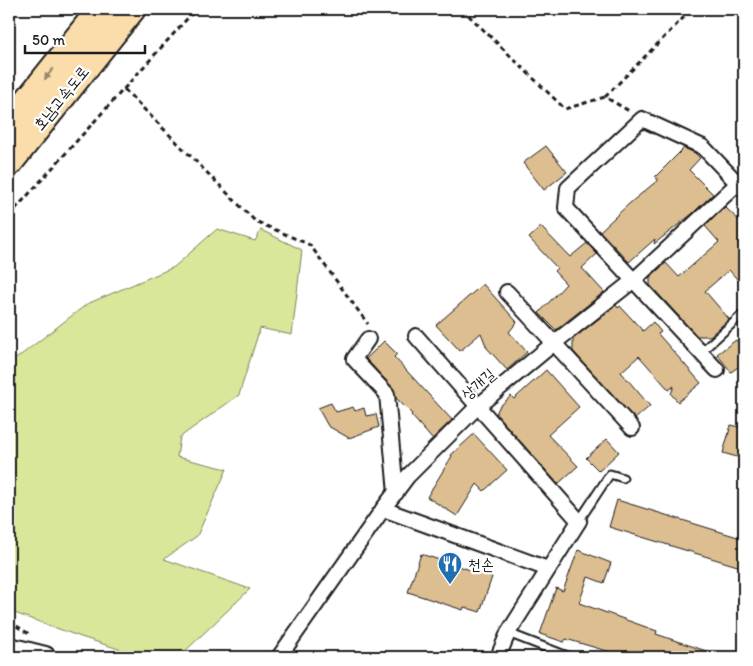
<svg xmlns="http://www.w3.org/2000/svg" width="753" height="666" font-family="Itim,'Poor Story',sans-serif">
	<rect width="100%" height="100%" fill="#fff"/>
	<filter id="ink" filterUnits="userSpaceOnUse"><feTurbulence type="fractalNoise" baseFrequency=".02" numOctaves="2"/><feDisplacementMap in="SourceGraphic" scale="10" xChannelSelector="R" yChannelSelector="G"/><feConvolveMatrix kernelMatrix="1 2 1 2 8 2 1 2 1" color-interpolation-filters="sRGB"/></filter>
	<g filter="url(#ink)">
		<path fill="#d9e79a" stroke="#7a825b" d="M217,229L255,241L261,230L302,250L292,335L260,328L239,395L180,437L177,457L227,469L197,536L164,559L250,589L179,657H144L81,637L9,611V361L17,358L87,304L174,267Z"/>
		<g fill="#dcbe90" stroke="#1c1c1c">
			<path d="M546,146L567,172L544,190L523,163Z"/>
			<path d="M684,148L695,153L700,158L689,170L713,194L692,214L654,244L655,239L629,262L600,231L630,203L658,180L655,177Z"/>
			<path d="M725,207L744,225V287L729,270L705,291L729,319L710,336H697L650,285V277L666,263L679,277L719,242L705,226Z"/>
			<path d="M541,227L570,257L587,243L597,254L582,268L604,292L556,330L539,313L566,284L554,271L557,268L529,238Z"/>
			<path d="M483,284L517,322L509,332L527,352L507,370L487,348L481,333L460,351L436,325Z"/>
			<path d="M616,305L618,308L620,306L643,331L653,322L661,332L658,334L701,383L678,402L671,394L674,386L669,390L639,356L621,372L650,406L635,419L573,351V339Z"/>
			<path d="M736,340L744,350V363L731,372L717,354Z"/>
			<path d="M384,341L397,354L394,357L452,420L432,439L411,415L412,414L396,398L393,388L366,359Z"/>
			<path d="M546,370L579,407L548,435L578,466L558,484L496,414L499,407L511,396L514,399Z"/>
			<path d="M331,403L336,412L353,407L355,411L364,408L366,416L376,414L379,427L349,438L328,426L318,408Z"/>
			<path d="M731,425L744,428V459L723,453Z"/>
			<path d="M474,434L507,470L484,491L477,484L457,516L427,497L452,456L451,455Z"/>
			<path d="M607,439L619,452L599,471L586,458Z"/>
			<path d="M617,500L744,539V568L609,527Z"/>
			<path d="M578,550L611,563L604,583L588,577L579,603L657,631L656,634L718,655L717,657H659L649,654L648,657H627L566,639L564,642L540,634L556,588L563,591Z"/>
			<path d="M421,554L492,577L480,612L464,607L463,610L408,592Z"/>
		</g>
		<g fill="none" stroke-linecap="round" stroke-linejoin="round">
			<defs>
				<g id="service">
					<path d="M701,352L744,313"/>
					<path d="M579,521L610,474L623,478"/>
					<path d="M508,633L570,657"/>
				</g>
				<g id="minor">
					<path d="M507,292L632,428"/>
					<path d="M416,336L579,521L508,633L498,657"/>
					<path d="M368,339L354,359L387,394L396,493"/>
					<path d="M717,370L566,208L568,188L642,119L703,147L744,190"/>
					<path d="M383,509L548,569"/>
					<path d="M279,657L383,509L407,477L477,407L554,343L634,280L737,184"/>
				</g>
				<path id="secondary" d="M9,648L45,657"/>
				<g id="motorway">
					<path d="M9,124L101,9"/>
					<path d="M9,163L132,9"/>
				</g>
			</defs>
			<use href="#service" stroke="#1c1c1c" stroke-width="11"/>
			<use href="#minor" stroke="#1c1c1c" stroke-width="18"/>
			<use href="#secondary" stroke="#1c1c1c" stroke-width="24"/>
			<use href="#motorway" stroke="#1c1c1c" stroke-width="30"/>
			<g stroke="#1c1c1c" stroke-width="3" stroke-dasharray="5 4" stroke-linecap="butt">
				<path d="M462,9L565,109L605,97L631,112"/>
				<path d="M124,89L255,221L310,245L368,324"/>
				<path d="M605,97L692,9"/>
				<path d="M9,216L196,9"/>
				<path d="M9,621L29,634"/>
			</g>
			<use href="#service" stroke="#fff" stroke-width="7"/>
			<use href="#minor" stroke="#fff" stroke-width="14"/>
			<use href="#secondary" stroke="#fff" stroke-width="20"/>
			<use href="#motorway" stroke="#faddab" stroke-width="26"/>
		</g>
		<defs><path id="oneway-solid" d="M-6-.8H1V-3.2L6.5 0L1 3.2V.8H-6Z" transform="scale(1.25)"/></defs>
		<use fill="#96866b" href="#oneway-solid" transform="translate(49 74) rotate(129)"/>
	</g>
	<defs>
		<symbol id="restaurant-pin" viewBox="-11 -11 22 30"><path d="M0 17L-7.5 6A9.5 9.5 0 1 1 7.5 6Z" fill="#1f6fb2" stroke="#fff"/><path d="M-5-6h1v4h1v-4h1v4h1v-4h1v5L-1.5 .5V6h-2V.5L-5-1ZM5-6V6H3V1.5H1.5Q1.5-4 5-6Z" fill="#fff"/></symbol>
	</defs>
	<g fill-rule="evenodd">
		<use href="#restaurant-pin" x="436" y="550" width="28" height="38"/>
	</g>
	<g text-anchor="middle" dominant-baseline="central" stroke-width="4.5" stroke-linejoin="round" paint-order="stroke">
		<g font-size="16" fill="#1c1c1c" stroke="#fff">
			<text transform="translate(61 98) rotate(-51)">호남고속도로</text>
			<text transform="translate(478 384) rotate(-41)">상개길</text>
		</g>
		<g font-size="16" fill="#1c1c1c" stroke="#fff" text-anchor="start">
			<text x="468" y="564">천손</text>
		</g>
	</g>
	<rect width="753" height="666" fill="none" stroke="#fff" stroke-width="30"/>
	<rect x="15" y="15" width="723" height="636" fill="none" stroke="#1c1c1c" stroke-width="2" filter="url(#ink)"/>
	<path d="M25 45v8h120v-8" fill="none" stroke="#1c1c1c" stroke-width="2.5"/>
	<text x="32" y="45" font-size="15" fill="#1c1c1c" stroke="#ffffff" stroke-width="4" paint-order="stroke">50 m</text>
</svg>
